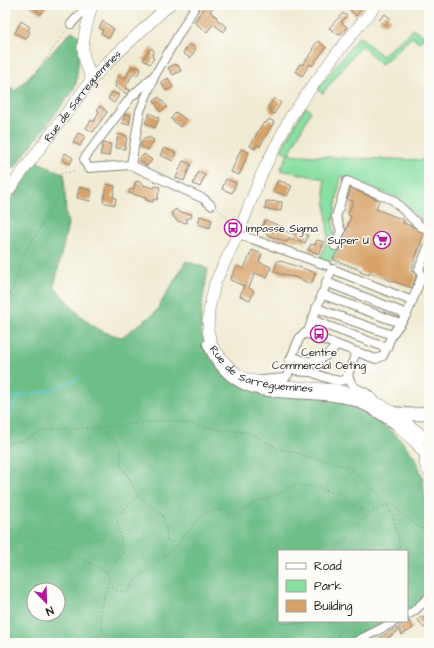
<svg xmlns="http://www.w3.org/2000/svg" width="434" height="648" font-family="'Architects Daughter',sans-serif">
	<rect width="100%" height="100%" fill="#fdfcf7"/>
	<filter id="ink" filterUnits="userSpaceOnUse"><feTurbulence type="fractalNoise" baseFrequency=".025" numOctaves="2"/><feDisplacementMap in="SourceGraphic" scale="8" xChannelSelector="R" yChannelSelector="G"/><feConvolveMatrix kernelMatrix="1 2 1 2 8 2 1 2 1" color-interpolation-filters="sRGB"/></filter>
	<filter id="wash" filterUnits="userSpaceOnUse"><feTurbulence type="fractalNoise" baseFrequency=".012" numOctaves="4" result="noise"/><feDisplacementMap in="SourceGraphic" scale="16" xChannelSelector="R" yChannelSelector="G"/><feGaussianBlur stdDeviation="0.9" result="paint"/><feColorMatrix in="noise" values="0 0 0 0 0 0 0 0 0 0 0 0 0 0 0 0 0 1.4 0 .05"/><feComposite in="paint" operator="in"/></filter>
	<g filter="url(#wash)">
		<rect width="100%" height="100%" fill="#f1ebd3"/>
		<g fill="#89dfa2" stroke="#527e5f">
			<path d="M414,29L425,37L419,42L412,37L381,65L361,45L323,93L317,90L359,36L382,56Z"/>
			<path d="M305,107L311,111L289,154L344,158L429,160V224L423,222L398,198L341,176L333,221L334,233L333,245L339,248L337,254L331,262H327L320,259L328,236L324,179L280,170L288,154L281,150Z"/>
		</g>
		<g fill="#6ebe88" stroke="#456d52" fill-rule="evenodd">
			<path d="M72,31L81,37L76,83L73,91L14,168L5,163V85L15,91Z"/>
			<path d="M36,161L64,174L66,215L68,224L54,287C76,310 88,331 122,337L155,313L186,261L208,269C202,307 192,334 217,367L339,400L364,409L400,439L416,459L423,479L425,500L429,506V596L407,612V551H279V621H392L356,643H5V209ZM34,590H58V614H34Z"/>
		</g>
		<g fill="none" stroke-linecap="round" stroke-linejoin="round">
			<g stroke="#5cc6d7" stroke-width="1.5">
				<path d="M5,397L19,396"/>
				<path d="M5,420L20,396L54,389L79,378"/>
			</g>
		</g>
		<g id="blocks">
			<g fill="#d7a167">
				<path d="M29,5H48L41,14Z"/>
				<path d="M201,5H215L210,12L217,17L216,18L219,21L227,27L224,32L213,24L207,32L194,22L204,8Z"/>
				<path d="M352,5H365L356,16L349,9Z"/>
				<path d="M343,13L347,16L341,22L347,27L339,35L329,28Z"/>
				<path d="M385,14L391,19L385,25L379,20Z"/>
				<path d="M21,21L30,27L28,31L30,32L26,39L15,33Z"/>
				<path d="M103,21L114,29L109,38L101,33L103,30L99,28Z"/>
				<path d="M318,41L326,47L312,66L310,64L302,76L295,71L300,64L302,65L314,50L312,49Z"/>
				<path d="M190,44L196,49L190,58L183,53Z"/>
				<path d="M152,48L154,51L152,57L154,58L150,64L143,60L148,51Z"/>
				<path d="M175,64L176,66L178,65L181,71L173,75L168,68Z"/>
				<path d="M132,66L135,68L136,66L141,69L137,76L133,74L125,88L130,90L127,94L115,87L116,84L115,83L119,75L125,78Z"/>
				<path d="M168,78L173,87L166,91L161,82Z"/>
				<path d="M112,92L119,95L114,103L108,99Z"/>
				<path d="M159,97L167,107L160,112L154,101Z"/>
				<path d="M274,98L281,103L274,114L269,111L271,109L268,107Z"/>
				<path d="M100,106L107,112L93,132L86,128L91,120L94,122L99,111L97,110Z"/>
				<path d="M176,112L186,120L180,127L171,119Z"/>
				<path d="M150,113L159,118L155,128L145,123Z"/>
				<path d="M125,114L131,115L129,125L122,123Z"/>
				<path d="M269,119L274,122L260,146L257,145L255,149L250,146L261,126H262L264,122L266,123Z"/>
				<path d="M78,133L85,136L80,146L73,142Z"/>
				<path d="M118,134L127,136L125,149L116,148Z"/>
				<path d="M145,137L147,139L149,137L154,140L148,150L140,146Z"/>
				<path d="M103,143L111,144L109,156L100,155Z"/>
				<path d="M164,148L176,153L173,161L160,155Z"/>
				<path d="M241,149L249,152L239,175L231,172Z"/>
				<path d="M65,153L73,158L70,164L62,160Z"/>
				<path d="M144,154L152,160L147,166L138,160Z"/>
				<path d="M183,161L191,164L184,181L176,178Z"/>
				<path d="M198,172L205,175L200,187L193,184Z"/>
				<path d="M226,179L236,183L232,193L222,189Z"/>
				<path d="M278,180L292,186L287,196L273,191Z"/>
				<path d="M136,181L143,183V185L154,188L155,186L160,187L157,200L154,199L153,202L146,200V198L129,193L130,189L133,190Z"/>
				<path d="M107,184L115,186L113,197L116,198L115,205L103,202Z"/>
				<path d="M79,187L92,191L90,201L77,198Z"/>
				<path d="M350,188L379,200L376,209L404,220L403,223L414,227L424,234L411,271L415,273L416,276L412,288L370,273L369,275L360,272L361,270L335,260L333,258L340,248L351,216L348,215L353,201L347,199Z"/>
				<path d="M266,201L282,202L281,211L265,209Z"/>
				<path d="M176,209L178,212L192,214L191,218H187V223L177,221L171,213Z"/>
				<path d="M200,216L212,220L210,228L198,224Z"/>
				<path d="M265,220L285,228V231L296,235L297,231L308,235L305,243L298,240V242L289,239L287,242L267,235V233L261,231Z"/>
				<path d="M317,240L324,242L319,254L308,250L311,244L315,245Z"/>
				<path d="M252,250L262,254L259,262L271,267L267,278L255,273L249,288L254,291L250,300L240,296L244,286L230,280L237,266L244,269Z"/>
				<path d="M278,260L316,273L311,284L292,276V277L283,274V275L274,271Z"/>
				<path d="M429,614V625L424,628L418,620L422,616L423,618Z"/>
				<path d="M408,620L413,628L402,635L398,628Z"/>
				<path d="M396,628L398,631L388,638L390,643H379L377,639Z"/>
			</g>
		</g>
	</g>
	<g filter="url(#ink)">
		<use href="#blocks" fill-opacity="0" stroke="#868478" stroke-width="1"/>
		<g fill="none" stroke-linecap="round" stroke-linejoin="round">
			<defs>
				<g id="minor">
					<path d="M71,24L83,11H90"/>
					<path d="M155,75L131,97L84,159L88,168L131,165L204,199L211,205"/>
					<path d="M131,165L140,111L155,75L196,5"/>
					<path d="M238,234L326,265"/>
					<path d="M335,246L341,231L336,217L347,181L393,200L420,226L429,230"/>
					<path d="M326,282L407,314"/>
					<path d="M321,294L400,323"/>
					<path d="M316,308L392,335"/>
					<path d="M312,320L387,348"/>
					<path d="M307,334L331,271L332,269L412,301"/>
					<path d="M207,344C235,410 290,387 345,399C364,403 381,416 397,426"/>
					<path d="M356,352L348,375C353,392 359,387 369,395C372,397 374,400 376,402"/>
					<path d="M293,357C297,358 304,362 309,361C320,361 332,354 336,344"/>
					<path d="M291,362L292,368C298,374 307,370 314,373C322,376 335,383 345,380L348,375"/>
					<path d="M262,380L285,378L288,375V365L299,339L302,335L305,333L376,359L383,356L392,335L407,314L422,276L419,269L429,245"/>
					<path d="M407,615L414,611L429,597"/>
					<path d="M353,643L396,621"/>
				</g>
				<g id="major">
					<path id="s1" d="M376,5L332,59L291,116L262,173L238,234L215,283L209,310L208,330L212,346L226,364L237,374L247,379L273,385L337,390L351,394L381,405L394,413L429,441"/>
					<path d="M92,79C88,70 83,59 83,49C83,35 89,18 92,5"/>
					<path id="s2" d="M5,195L92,79L106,64L169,5"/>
					<path d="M393,421L415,442L426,455"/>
					<path d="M429,451C424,458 424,465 429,472"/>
				</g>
				<path id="highway" d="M394,413C406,415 418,416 429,411"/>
			</defs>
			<use href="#minor" stroke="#868478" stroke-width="10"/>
			<use href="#major" stroke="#868478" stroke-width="12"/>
			<use href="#highway" stroke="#868478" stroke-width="14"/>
			<g stroke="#868478" stroke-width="1" stroke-dasharray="1 3" stroke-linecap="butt">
				<path d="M25,88L67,29"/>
				<path d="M217,209L225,215L232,225"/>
				<path d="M336,263H339L360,271"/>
				<path d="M5,305C8,298 12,290 15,283C19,274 19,264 23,256C36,231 62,203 61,174L73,171L80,166"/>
				<path d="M100,429L120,446L121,465L138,495L162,515L166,526L167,541L177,543"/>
				<path d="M5,444L25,440L48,429L99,428L168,420L217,429L250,433L277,448L351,468L388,504L394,520L399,542V551"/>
				<path d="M5,528L74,554L107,573C110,584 115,595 129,591L134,581L173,549L198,519L203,514L216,509L233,513L249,507L256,502L269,498L297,484L338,493L358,509L371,513"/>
				<path d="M332,551C349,536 370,506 394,504L401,513L429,534"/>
				<path d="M108,572L123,553L117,518L137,496"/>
				<path d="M85,643L83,640L103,634L100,612L108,581"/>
				<path d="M225,643L245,624L264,616L279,602"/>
				<path d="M336,643L338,634L354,621"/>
			</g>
			<use href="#minor" stroke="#fff" stroke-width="8"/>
			<use href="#major" stroke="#fff" stroke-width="11"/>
			<use href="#highway" stroke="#fff" stroke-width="12"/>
		</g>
	</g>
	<defs>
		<symbol id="bus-ring" viewBox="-11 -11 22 22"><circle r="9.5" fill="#fdfcf7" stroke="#b5179e" stroke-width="1.5"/><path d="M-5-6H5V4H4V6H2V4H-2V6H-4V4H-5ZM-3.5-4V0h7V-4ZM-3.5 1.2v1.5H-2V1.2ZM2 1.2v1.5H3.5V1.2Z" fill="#b5179e"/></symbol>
		<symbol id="supermarket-ring" viewBox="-11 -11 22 22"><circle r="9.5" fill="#fdfcf7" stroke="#b5179e" stroke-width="1.5"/><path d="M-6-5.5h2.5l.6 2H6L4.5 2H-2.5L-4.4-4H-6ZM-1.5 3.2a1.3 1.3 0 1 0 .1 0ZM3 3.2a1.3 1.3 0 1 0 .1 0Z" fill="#b5179e"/></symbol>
	</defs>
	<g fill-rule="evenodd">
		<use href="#bus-ring" x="223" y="218" width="20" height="20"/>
		<use href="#supermarket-ring" x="372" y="230" width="20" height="20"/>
		<use href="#bus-ring" x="309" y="324" width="20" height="20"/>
	</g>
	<g text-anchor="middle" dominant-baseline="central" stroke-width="3" stroke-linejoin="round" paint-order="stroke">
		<g font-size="11" fill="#1c1c1c" stroke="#fdfcf7">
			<text stroke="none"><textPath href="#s2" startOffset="126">Rue de Sarreguemines</textPath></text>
			<text stroke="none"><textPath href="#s1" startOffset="446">Rue de Sarreguemines</textPath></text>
		</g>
		<g font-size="11" fill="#1c1c1c" stroke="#fdfcf7" text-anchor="start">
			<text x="246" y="228">Impasse Sigma</text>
			<text x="369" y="240" text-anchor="end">Super U</text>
			<text x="319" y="352" text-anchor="middle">Centre<tspan x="319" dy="13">Commercial Oeting</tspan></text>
		</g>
	</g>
	<rect width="434" height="648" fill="none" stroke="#fdfcf7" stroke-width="20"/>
	<rect x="278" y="550" width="130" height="72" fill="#fdfcf7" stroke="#a3a29f"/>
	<rect x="286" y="563" width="20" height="6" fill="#ffffff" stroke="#a3a29f"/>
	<text x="314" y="570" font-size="12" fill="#1c1c1c">Road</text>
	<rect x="286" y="580" width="20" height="12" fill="#89dfa2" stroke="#a3a29f"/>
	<text x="314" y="590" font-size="12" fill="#1c1c1c">Park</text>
	<rect x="286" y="600" width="20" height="12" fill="#d7a167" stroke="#a3a29f"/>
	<text x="314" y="610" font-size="12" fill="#1c1c1c">Building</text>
	<g transform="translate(46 602) rotate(157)"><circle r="19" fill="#fdfcf7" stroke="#a3a29f"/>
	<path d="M0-3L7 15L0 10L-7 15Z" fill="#b5179e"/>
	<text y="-6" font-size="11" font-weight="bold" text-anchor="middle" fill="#1c1c1c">N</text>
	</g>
</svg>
